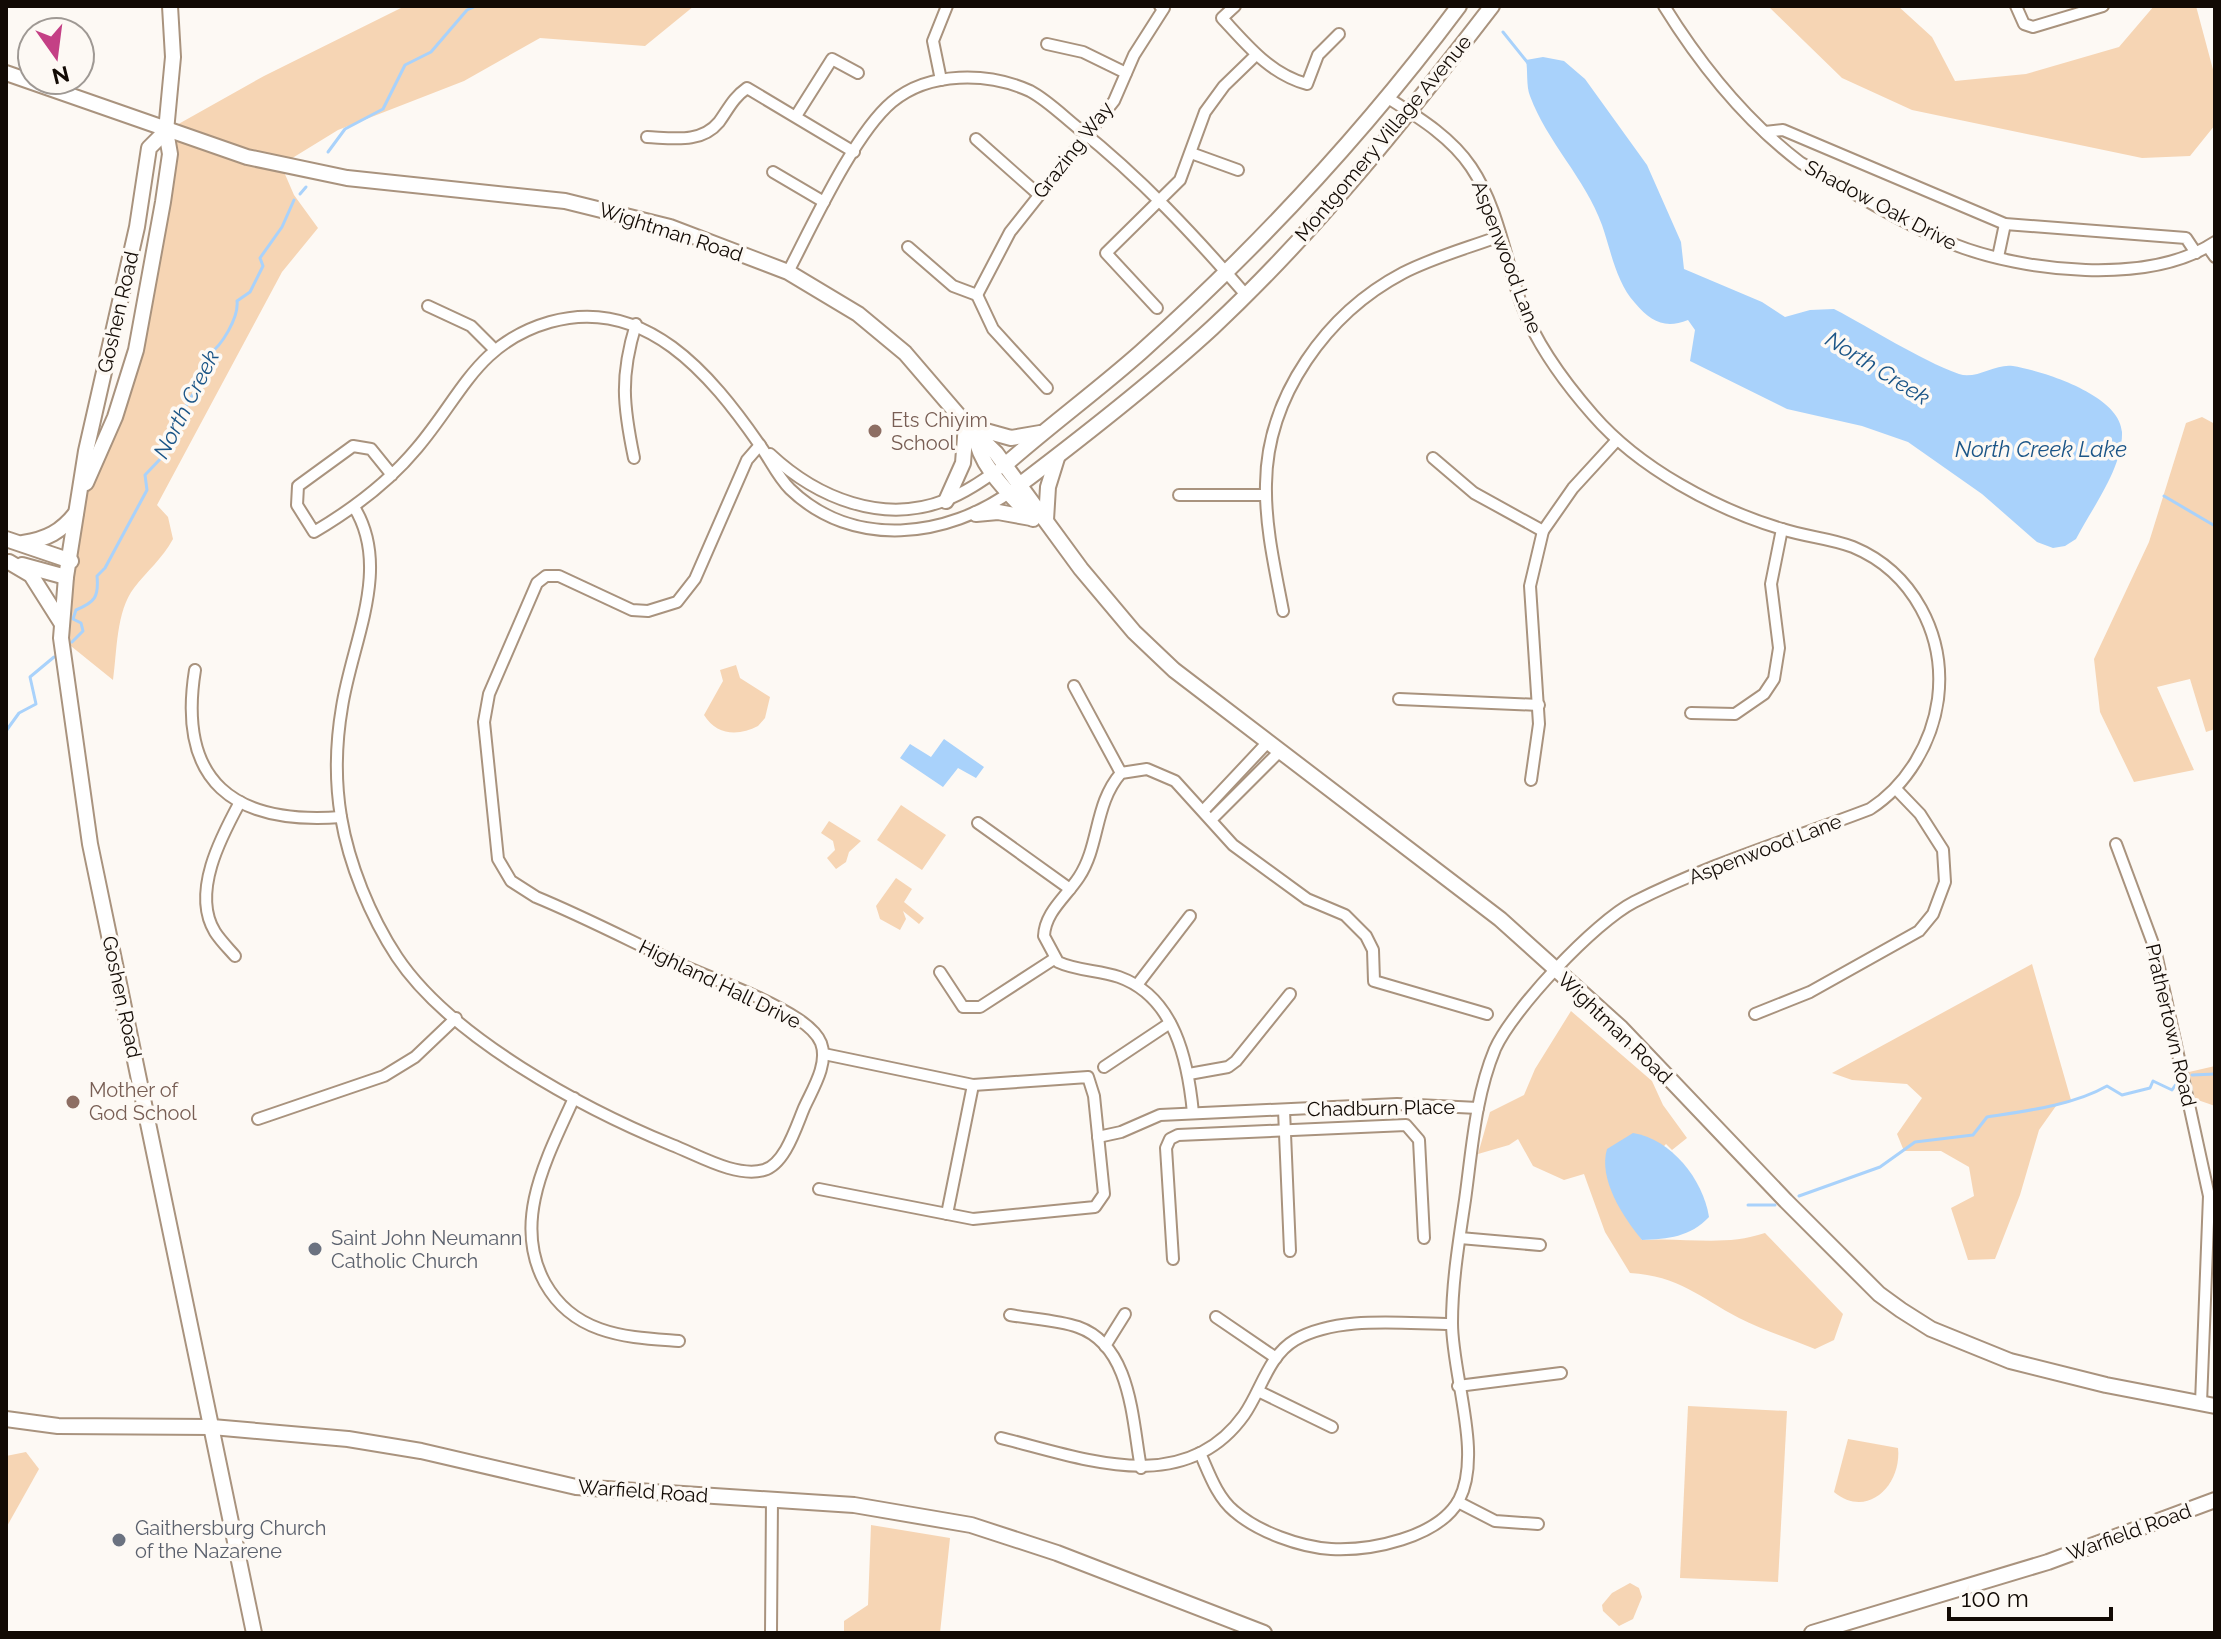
<svg xmlns="http://www.w3.org/2000/svg" width="2221" height="1639" font-family="Raleway,sans-serif">
	<rect width="100%" height="100%" fill="#fdf9f4"/>
	<g fill="#f6d5b4">
		<path d="M405,6H694L645,46L540,38L464,81L338,130L281,165L294,195L318,228L282,272L157,505L168,517L173,539C162,559 147,571 134,588C116,611 117,653 113,680L61,638L76,513L136,349L166,131L264,76Z"/>
		<path d="M1768,6H1898L1932,37L1955,81L2026,74L2119,47L2154,6H2196L2215,77V125L2190,156L2142,158L1912,110L1842,78Z"/>
		<path d="M2202,417L2215,424V729L2206,732L2190,679L2157,687L2194,770L2134,782L2100,712L2094,659L2149,542L2186,423Z"/>
		<path d="M736,665L740,678L770,697L765,718L758,726C739,736 717,736 704,715L723,681L720,670Z"/>
		<path d="M901,805L946,835L922,870L877,840Z"/>
		<path d="M829,821L861,841L849,852L846,862L836,869L827,858L835,850L833,841L821,833Z"/>
		<path d="M896,878L912,889L904,902L924,918L919,924L903,911L906,919L900,930L880,919L876,906Z"/>
		<path d="M2032,964L2071,1100L2056,1106L2039,1130L2020,1195L1995,1259L1968,1260L1951,1208L1974,1196L1969,1167L1941,1151H1904L1897,1134L1922,1098L1907,1084L1852,1080L1832,1073Z"/>
		<path d="M1571,1011L1652,1081L1663,1105L1687,1138L1672,1150L1666,1144L1615,1198L1642,1240C1686,1237 1723,1247 1765,1233L1843,1314L1834,1340L1815,1349C1790,1339 1763,1330 1739,1318C1699,1297 1679,1276 1630,1273L1605,1232L1584,1174L1564,1180L1533,1166L1518,1139L1509,1145L1478,1154L1490,1112L1524,1095L1535,1069Z"/>
		<path d="M2215,1066V1106L2195,1099L2189,1072Z"/>
		<path d="M1688,1406L1787,1411L1778,1582L1680,1578Z"/>
		<path d="M1848,1439L1898,1448C1902,1484 1868,1520 1834,1492Z"/>
		<path d="M26,1452L39,1469L6,1528V1456Z"/>
		<path d="M871,1525L950,1538L940,1633H844V1621L868,1605Z"/>
		<path d="M1630,1583L1639,1588L1642,1597L1633,1619L1619,1626L1603,1611L1602,1605L1612,1593Z"/>
	</g>
	<g fill="#a9d2fb">
		<path d="M1543,57L1564,61L1585,79L1647,165L1681,242L1684,269L1762,302L1785,317L1810,310L1834,309C1873,329 1918,359 1959,374C1976,380 1996,363 2013,366C2043,371 2120,395 2122,432C2123,468 2092,508 2076,539L2065,546L2053,548L2037,542L1982,494L1908,442L1862,426L1787,409L1690,361L1695,330L1688,320C1665,329 1651,322 1635,303C1616,282 1611,251 1602,225C1585,178 1547,142 1530,96C1526,86 1528,71 1526,60Z"/>
		<path d="M944,739L984,767L976,778L958,768L943,787L900,758L910,744L931,757Z"/>
		<path d="M1633,1133C1671,1139 1703,1179 1709,1217C1690,1237 1668,1239 1642,1240C1623,1217 1598,1179 1607,1149Z"/>
	</g>
	<g fill="none" stroke-linecap="round" stroke-linejoin="round">
		<g stroke="#a9d2fb" stroke-width="3">
			<path d="M1503,32L1528,63"/>
			<path d="M328,152L345,129L383,109L405,65L431,52L467,10L476,6"/>
			<path d="M300,194L306,187"/>
			<path d="M2164,496L2215,526"/>
			<path d="M72,642L83,631L81,623L73,619L76,610C95,602 99,597 97,576L105,568L147,490L145,475L164,455L167,438L209,367L208,355C222,346 239,317 237,301L250,292L263,266L260,258L282,227L294,200"/>
			<path d="M6,731L19,713L36,704L30,677L54,657"/>
			<path d="M2192,1075L2215,1074"/>
			<path d="M1799,1196L1880,1167L1915,1142L1973,1135L1987,1117C2026,1111 2074,1105 2107,1086L2122,1095L2150,1088L2153,1081L2172,1090L2179,1080"/>
			<path d="M1748,1205H1775"/>
		</g>
		<defs>
			<g id="street">
				<path d="M1235,6L1222,18C1247,45 1270,74 1307,84L1318,55L1339,34"/>
				<path d="M1664,6C1700,64 1747,122 1801,163C1850,190 1900,223 1953,244C2023,272 2149,286 2215,242"/>
				<path d="M2016,6L2024,24L2033,27L2103,6"/>
				<path d="M1047,44L1083,52L1126,73"/>
				<path d="M941,80L933,41L947,6"/>
				<path d="M796,116L832,59L858,73"/>
				<path d="M1765,132L1783,130L2005,224L2186,238L2196,253"/>
				<path d="M647,137C672,138 701,144 719,122C729,108 733,98 747,88L854,152"/>
				<path d="M976,139L1038,194"/>
				<path d="M1191,153L1238,170"/>
				<path d="M773,172L824,202"/>
				<path d="M908,247L953,286L977,295"/>
				<path d="M2208,247L2215,257"/>
				<path d="M1998,257L2005,224"/>
				<path d="M788,272C812,226 854,134 892,102C929,71 988,72 1030,91C1047,100 1063,116 1078,128C1141,178 1194,235 1246,295"/>
				<path d="M977,295L1010,232L1114,101L1134,55L1164,8L1160,6"/>
				<path d="M977,295L993,329L1047,388"/>
				<path d="M428,306L471,326L494,349"/>
				<path d="M1157,308L1106,253L1180,180L1205,112L1224,86L1256,55"/>
				<path d="M770,454C817,498 883,525 946,500C967,492 986,478 1005,465"/>
				<path d="M634,458C623,405 620,376 636,324"/>
				<path d="M1433,458L1474,493L1543,531"/>
				<path d="M392,475L371,449L353,446L298,486L297,505L314,532C353,509 388,483 417,448C462,395 477,343 550,322C645,295 711,375 759,444C770,459 777,476 790,489C853,550 948,538 1013,490"/>
				<path d="M1179,495H1266"/>
				<path d="M354,507C392,568 352,642 342,707C336,742 335,781 341,817C349,864 370,916 397,957C451,1038 584,1109 672,1145C698,1155 736,1178 764,1170C785,1164 796,1127 804,1108C812,1090 829,1064 821,1043C817,1033 807,1025 798,1019C764,997 723,983 686,967C636,944 587,918 536,897L511,881L498,859L484,722L489,694L537,583L546,576H559L632,610L648,611L677,602L695,579L747,460L760,445"/>
				<path d="M1283,611C1275,569 1265,526 1266,484C1267,396 1327,313 1403,273C1434,257 1468,248 1500,236"/>
				<path d="M195,670C177,782 234,825 341,817"/>
				<path d="M1074,686L1121,773"/>
				<path d="M1399,699L1539,705"/>
				<path d="M1691,713L1735,714L1764,694L1774,679L1779,648L1771,584L1782,529"/>
				<path d="M1531,780L1539,724L1530,586L1543,531L1573,488L1617,440"/>
				<path d="M1204,810L1266,744"/>
				<path d="M1212,819L1278,753"/>
				<path d="M978,823L1070,889"/>
				<path d="M2116,844L2155,949L2209,1196L2201,1403"/>
				<path d="M235,956C228,948 220,940 215,932C191,893 221,837 240,802"/>
				<path d="M940,972L963,1007H980L1054,959"/>
				<path d="M1137,985L1190,916"/>
				<path d="M1755,1014L1810,992L1919,931L1933,914L1945,882L1943,850L1920,814L1896,789"/>
				<path d="M1104,1067L1170,1023"/>
				<path d="M1189,1074L1228,1067L1236,1061L1290,994"/>
				<path d="M574,1098C548,1156 511,1221 545,1283C558,1306 577,1321 600,1329C625,1338 653,1339 679,1341"/>
				<path d="M1284,1110L1290,1251"/>
				<path d="M1193,1113C1188,1061 1175,997 1119,977C1099,970 1077,971 1058,962L1044,936C1045,912 1066,897 1079,877C1100,845 1094,804 1121,773L1147,769L1175,781L1233,845L1307,899L1345,915L1366,936L1373,950L1374,981L1487,1014"/>
				<path d="M258,1119L384,1076L415,1057L456,1018"/>
				<path d="M1098,1137L1121,1132L1160,1115L1397,1104L1478,1108"/>
				<path d="M819,1189L973,1219L1095,1207L1104,1194L1094,1096L1088,1077L973,1085L824,1054"/>
				<path d="M947,1214L973,1085"/>
				<path d="M1460,1238L1540,1245"/>
				<path d="M1173,1259L1166,1148L1170,1139L1178,1135L1406,1125L1419,1140L1424,1238"/>
				<path d="M1010,1315C1032,1319 1057,1320 1078,1327C1132,1346 1132,1421 1141,1468"/>
				<path d="M1216,1317L1276,1358"/>
				<path d="M1105,1346L1125,1314"/>
				<path d="M1458,1386L1561,1373"/>
				<path d="M1258,1391L1332,1427"/>
				<path d="M1001,1438C1082,1458 1184,1499 1244,1415C1261,1391 1268,1356 1295,1340C1339,1315 1403,1324 1452,1324"/>
				<path d="M1200,1453C1209,1473 1217,1497 1234,1511C1258,1532 1300,1547 1331,1549C1370,1551 1438,1538 1459,1500C1483,1454 1452,1375 1452,1323C1452,1282 1459,1241 1465,1200C1472,1150 1475,1097 1495,1049C1513,1009 1595,922 1634,902C1709,864 1792,839 1870,809C1907,785 1932,743 1938,699C1946,635 1913,572 1853,547C1830,538 1806,537 1782,529C1715,509 1639,468 1593,415C1564,382 1536,344 1521,303C1505,258 1498,207 1471,167C1451,137 1418,117 1388,98"/>
				<path d="M1458,1502L1495,1521L1538,1524"/>
				<path d="M771,1633L772,1499"/>
			</g>
			<g id="secondary">
				<path d="M6,73L247,157L347,178L565,201L670,227L788,272L858,314L905,353L966,424L996,453L1081,569L1134,632L1174,670L1500,919L1621,1028L1786,1201L1879,1294L1901,1310L1931,1329L2010,1361L2106,1385L2215,1406"/>
				<path d="M166,131L149,148L137,227L86,451L66,577L61,638L90,844L254,1633"/>
				<path d="M975,428L1011,438L1040,433"/>
				<path d="M975,434C979,467 1011,495 1033,519"/>
				<path d="M1005,465C1049,426 1097,391 1141,352C1258,247 1365,132 1459,6"/>
				<path d="M86,483L115,417L136,350L163,202L170,154L166,131L173,57L170,6"/>
				<path d="M1018,486C1084,436 1151,384 1212,328C1316,231 1405,119 1492,6"/>
				<path d="M946,501L963,463L966,424"/>
				<path d="M976,514L998,512L1031,518"/>
				<path d="M1046,520L1048,487L1057,458"/>
				<path d="M6,539L71,561"/>
				<path d="M23,543C47,539 61,532 76,513"/>
				<path d="M9,562L31,575L62,624"/>
				<path d="M22,565L66,577"/>
				<path d="M6,1419L58,1426L212,1427L348,1439L421,1451L576,1487L854,1505L971,1525L1057,1553L1264,1633"/>
				<path d="M1812,1633L2048,1562L2215,1500"/>
			</g>
		</defs>
		<use href="#street" stroke="#a9937e" stroke-width="14"/>
		<use href="#secondary" stroke="#a9937e" stroke-width="18"/>
		<use href="#street" stroke="#fff" stroke-width="10"/>
		<use href="#secondary" stroke="#fff" stroke-width="14"/>
	</g>
	<g fill="#8d6e63" stroke="#fdf9f4" stroke-width="3">
		<circle cx="875" cy="431" r="8"/>
		<circle cx="73" cy="1102" r="8"/>
	</g>
	<g fill="#6b7280" stroke="#fdf9f4" stroke-width="3">
		<circle cx="315" cy="1249" r="8"/>
		<circle cx="119" cy="1540" r="8"/>
	</g>
	<g text-anchor="middle" dominant-baseline="central" stroke-width="7" stroke-linejoin="round" paint-order="stroke">
		<g font-size="20" fill="#120a04" stroke="#fdf9f4">
			<text transform="translate(1383 138) rotate(-50)">Montgomery Village Avenue</text>
			<text transform="translate(1073 150) rotate(-52)">Grazing Way</text>
			<text transform="translate(1881 205) rotate(28)">Shadow Oak Drive</text>
			<text transform="translate(671 232) rotate(18)">Wightman Road</text>
			<text transform="translate(1507 257) rotate(69)">Aspenwood Lane</text>
			<text transform="translate(118 312) rotate(-77)">Goshen Road</text>
			<text transform="translate(1765 849) rotate(-21)">Aspenwood Lane</text>
			<text transform="translate(720 984) rotate(26)">Highland Hall Drive</text>
			<text transform="translate(122 997) rotate(78)">Goshen Road</text>
			<text transform="translate(2171 1025) rotate(77)">Prathertown Road</text>
			<text transform="translate(1615 1028) rotate(44)">Wightman Road</text>
			<text transform="translate(1381 1108) rotate(-1)">Chadburn Place</text>
			<text transform="translate(643 1491) rotate(4)">Warfield Road</text>
			<text transform="translate(2129 1532) rotate(-20)">Warfield Road</text>
		</g>
		<g font-size="20" fill="#785e54" stroke="#fdf9f4" text-anchor="start">
			<text x="891" y="420">Ets Chiyim<tspan x="891" dy="23">School</tspan></text>
			<text x="89" y="1090">Mother of<tspan x="89" dy="23">God School</tspan></text>
		</g>
		<g font-size="20" fill="#5b616d" stroke="#fdf9f4" text-anchor="start">
			<text x="331" y="1238">Saint John Neumann<tspan x="331" dy="23">Catholic Church</tspan></text>
			<text x="135" y="1528">Gaithersburg Church<tspan x="135" dy="23">of the Nazarene</tspan></text>
		</g>
		<g font-size="22" font-style="italic" fill="#1b5587" stroke="#fdf9f4">
			<text transform="translate(1878 368) rotate(32)">North Creek</text>
			<text transform="translate(186 404) rotate(-63)">North Creek</text>
			<text x="2041" y="449">North Creek Lake</text>
		</g>
	</g>
	<rect width="2221" height="1639" fill="none" stroke="#120a04" stroke-width="16"/>
	<g transform="translate(56 56) rotate(166)"><circle r="38" fill="#fdf9f4" stroke="#9f9994" stroke-width="2"/>
	<path d="M0-6L14 30L0 20L-14 30Z" fill="#c44085"/>
	<text y="-12" font-size="22" font-weight="bold" text-anchor="middle" fill="#120a04">N</text>
	</g>
	<path d="M1949 1607v12h162v-12" fill="none" stroke="#120a04" stroke-width="4"/>
	<text x="1961" y="1607" font-size="24" fill="#120a04" stroke="#fdf9f4" stroke-width="6" paint-order="stroke">100 m</text>
</svg>
